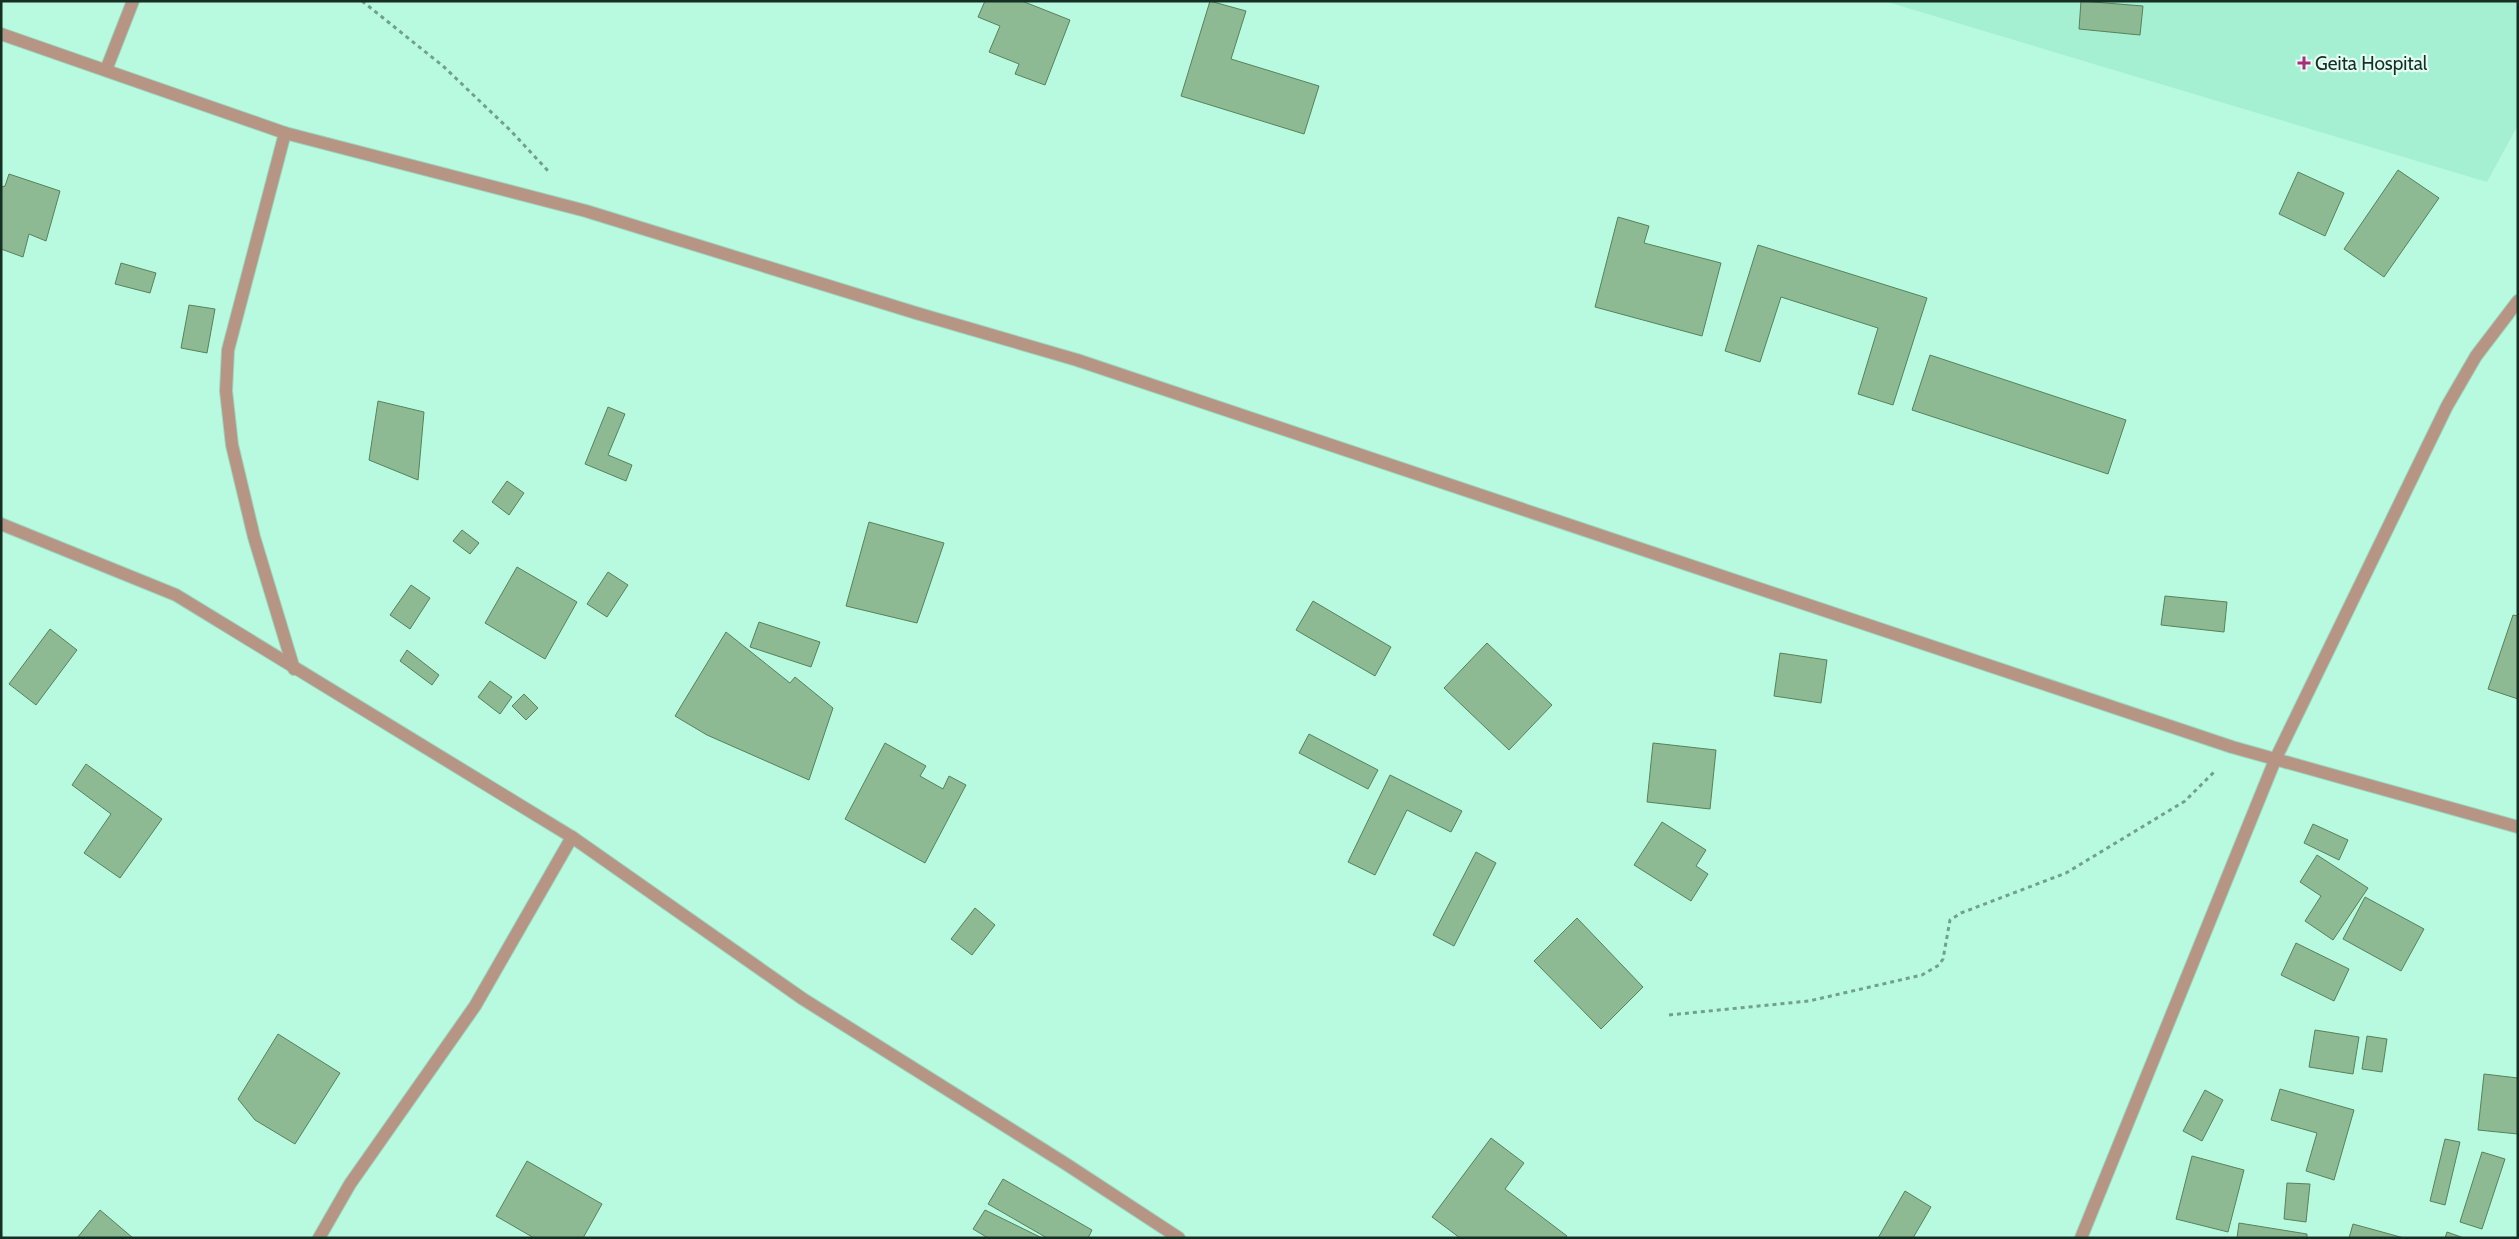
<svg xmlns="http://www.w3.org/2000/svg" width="2519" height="1239" font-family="Cabin,sans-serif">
	<rect width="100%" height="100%" fill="#b8fadf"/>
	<path fill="#a5f0d3" d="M1884,1H2518V125L2487,182Z"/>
	<g fill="#8dba92" stroke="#57825c">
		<path d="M985,1H1022L1070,20L1045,85L1015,74L1019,64L989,52L1000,26L978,17Z"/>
		<path d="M1210,1L1246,11L1231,59L1319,86L1304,134L1181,96Z"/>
		<path d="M2081,1L2143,6L2140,35L2079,29Z"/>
		<path d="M2398,170L2439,198L2384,277L2344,249Z"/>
		<path d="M2298,172L2344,193L2325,236L2279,214Z"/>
		<path d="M9,174L60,191L46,241L29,234L23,257L1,249V187L5,186Z"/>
		<path d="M1618,217L1649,226L1644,243L1721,263L1702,336L1595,307Z"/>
		<path d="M1758,245L1927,298L1893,405L1858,394L1878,328L1781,297L1760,362L1725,351Z"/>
		<path d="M121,263L156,273L150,293L115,284Z"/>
		<path d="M189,305L215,309L207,353L181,348Z"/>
		<path d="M1930,355L2126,420L2108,474L1912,410Z"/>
		<path d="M378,401L424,412L418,480L369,460Z"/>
		<path d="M608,407L625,414L608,455L632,465L626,481L585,464Z"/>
		<path d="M507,481L524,493L509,515L492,502Z"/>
		<path d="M869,522L944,543L917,623L846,606Z"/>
		<path d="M462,530L479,543L470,554L453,541Z"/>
		<path d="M517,567L577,602L545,659L485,623Z"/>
		<path d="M608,572L628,585L607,617L587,604Z"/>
		<path d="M411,585L430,598L410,629L390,615Z"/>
		<path d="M2165,596L2227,602L2224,632L2161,625Z"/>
		<path d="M1313,601L1391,647L1375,676L1296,630Z"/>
		<path d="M2513,615L2518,616V699L2488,689Z"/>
		<path d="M759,622L820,642L811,667L750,647Z"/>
		<path d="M50,629L77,650L36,705L9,684Z"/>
		<path d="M726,632L790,683L795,677L833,708L809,780L707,735L675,716Z"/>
		<path d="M1487,643L1552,705L1509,750L1444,688Z"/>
		<path d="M407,650L439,675L432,685L400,661Z"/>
		<path d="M1780,653L1827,660L1821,703L1774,696Z"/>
		<path d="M490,681L512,697L500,714L478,697Z"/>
		<path d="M524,694L538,708L526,720L512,706Z"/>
		<path d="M1309,734L1378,770L1368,789L1299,753Z"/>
		<path d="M885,743L926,766L920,776L943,789L949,776L966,785L925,863L845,819Z"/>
		<path d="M1653,743L1716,750L1710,809L1647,802Z"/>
		<path d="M86,764L162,819L120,878L84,853L111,814L72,785Z"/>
		<path d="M1390,775L1462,811L1451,832L1407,810L1375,875L1348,862Z"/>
		<path d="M1662,822L1706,850L1696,866L1708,874L1691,901L1634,865Z"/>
		<path d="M2313,824L2348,840L2339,860L2304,843Z"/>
		<path d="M1476,852L1496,863L1454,946L1433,935Z"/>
		<path d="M2317,855L2368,888L2333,940L2305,921L2321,896L2300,882Z"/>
		<path d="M2365,897L2424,929L2401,971L2343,939Z"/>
		<path d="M975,908L995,925L972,955L951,939Z"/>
		<path d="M1577,918L1643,987L1601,1029L1534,961Z"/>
		<path d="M2296,943L2349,969L2334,1001L2281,975Z"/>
		<path d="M2315,1030L2359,1037L2353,1074L2309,1067Z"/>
		<path d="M278,1034L340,1073L295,1144L255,1120L238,1099Z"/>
		<path d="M2367,1036L2387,1039L2382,1072L2362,1069Z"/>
		<path d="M2484,1074L2518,1078V1134L2478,1130Z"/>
		<path d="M2280,1089L2354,1110L2334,1180L2306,1171L2317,1133L2271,1120Z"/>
		<path d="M2205,1090L2223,1100L2202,1141L2183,1131Z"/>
		<path d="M1491,1138L1524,1163L1505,1189L1567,1236L1565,1238H1460L1432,1217Z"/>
		<path d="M2445,1139L2460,1142L2445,1205L2430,1201Z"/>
		<path d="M2482,1152L2505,1159L2482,1229L2460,1222Z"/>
		<path d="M2192,1156L2244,1170L2228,1232L2176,1219Z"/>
		<path d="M527,1161L602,1204L583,1238H534L496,1216Z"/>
		<path d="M1003,1179L1092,1230L1088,1238H1047L988,1204Z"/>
		<path d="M2287,1183L2310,1184L2306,1222L2284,1219Z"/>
		<path d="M1905,1191L1931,1207L1913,1238H1878Z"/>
		<path d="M100,1210L133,1238H77Z"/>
		<path d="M985,1210L1042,1238H988L973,1229Z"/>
		<path d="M2239,1223L2307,1234V1238H2237Z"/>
		<path d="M2353,1224L2404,1238H2349Z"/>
		<path d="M2447,1232L2464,1238H2445Z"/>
	</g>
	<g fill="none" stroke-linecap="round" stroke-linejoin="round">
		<defs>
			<g id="minor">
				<path d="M1,34L285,133L586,211L916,313L1077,360L2232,747L2518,827"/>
				<path d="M106,70L133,1"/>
				<path d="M285,133L228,350L226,391L232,445L254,537L294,669"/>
				<path d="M1,524L176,595L572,837L803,999L1066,1164L1179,1238"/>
				<path d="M319,1238L350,1184L475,1006L572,837"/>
			</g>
			<path id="tertiary" d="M2081,1238L2275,760L2447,406L2476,356L2518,301"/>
		</defs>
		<use href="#minor" stroke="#9bd5be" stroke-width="14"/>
		<use href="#tertiary" stroke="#9bd5be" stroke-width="14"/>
		<g stroke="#71a18e" stroke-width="3" stroke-dasharray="4 4" stroke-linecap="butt">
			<path d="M362,1L443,66L511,131L550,173"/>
			<path d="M1669,1015L1809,1001L1922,975L1939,965L1943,959L1950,920L1961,913L2066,873L2185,801L2216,770"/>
		</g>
		<use href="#minor" stroke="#b79584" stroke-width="12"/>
		<use href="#tertiary" stroke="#b79584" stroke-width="12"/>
	</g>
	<path fill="#ab2c7a" stroke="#e4fdf2" stroke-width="2" d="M2301.5 55.5h5v5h5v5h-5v5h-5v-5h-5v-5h5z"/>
	<g text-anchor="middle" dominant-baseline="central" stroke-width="4.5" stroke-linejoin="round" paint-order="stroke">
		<g font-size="19" fill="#152f25" stroke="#e4fdf2" text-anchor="start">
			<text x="2315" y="63">Geita Hospital</text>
		</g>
	</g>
	<rect width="2519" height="1239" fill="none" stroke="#152f25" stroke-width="5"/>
</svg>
